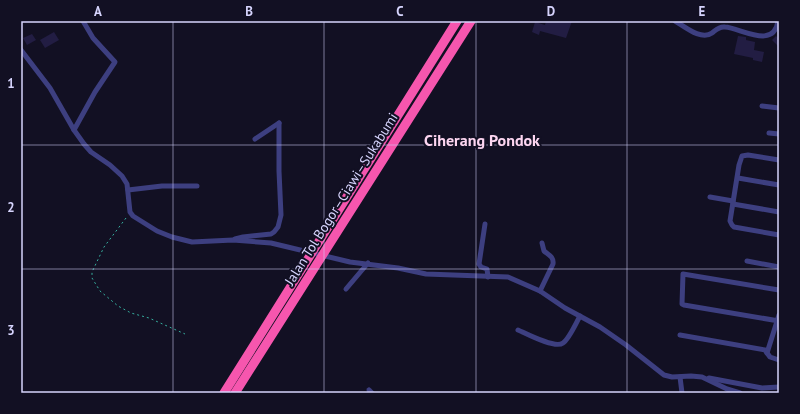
<svg xmlns="http://www.w3.org/2000/svg" width="800" height="414" font-family="'PT Sans',sans-serif">
	<rect width="100%" height="100%" fill="#121023"/>
	<g fill="#221d43">
		<path d="M546,21H572L566,38L540,31L539,35L532,32L535,22L545,25Z"/>
		<path d="M54,32L59,40L45,48L40,40Z"/>
		<path d="M32,34L36,40L27,45L23,38Z"/>
		<path d="M738,36L746,37V40L755,42L754,50L764,52L762,62L753,60V58L734,54Z"/>
		<path d="M776,36L779,39V47L772,40Z"/>
	</g>
	<g fill="none" stroke-linecap="round" stroke-linejoin="round">
		<path stroke="#36af9f" stroke-width="1" stroke-dasharray="2 3" stroke-linecap="butt" d="M126,218L104,247L92,272V278L100,291L118,306L131,313L149,318L185,334"/>
		<g stroke="#3d3f80" stroke-width="5">
			<path d="M675,21C684,26 701,41 712,33C716,30 719,26 725,27C741,28 774,50 778,21"/>
			<path d="M21,50L50,88L74,130L84,144L91,152L110,165L122,176L127,184L130,212L133,216L157,231L172,237L192,242L233,240L271,243L350,262L398,268L426,274L508,277L540,291L565,308L600,327L626,345L664,375L672,377L691,376L702,377L727,389L740,393"/>
			<path d="M762,106L779,108"/>
			<path d="M74,130L95,92L115,62L93,38L83,21"/>
			<path d="M769,133L779,134"/>
			<path d="M255,139L279,123"/>
			<path d="M779,160L748,155L742,156L739,165L730,221L732,225L734,227L779,235"/>
			<path d="M738,178L779,185"/>
			<path d="M128,190L162,186H197"/>
			<path d="M710,197L733,201"/>
			<path d="M733,204L779,212"/>
			<path d="M485,224L479,264L481,267L487,269L488,277"/>
			<path d="M235,239L243,237L271,234L274,232L278,227L281,215L279,171V123"/>
			<path d="M747,261L779,267"/>
			<path d="M346,289L368,263"/>
			<path d="M779,290L683,274L682,304L684,305L779,321"/>
			<path d="M540,291L553,264C554,257 549,255 544,251L542,243"/>
			<path d="M518,330C527,334 555,349 563,343C569,339 576,323 580,316"/>
			<path d="M680,335L765,350L770,357L779,360"/>
			<path d="M767,353L779,315"/>
			<path d="M680,377L682,393"/>
			<path d="M709,378L762,388L779,387"/>
			<path d="M369,390L372,393"/>
		</g>
		<g stroke="#f656ae" stroke-width="9">
			<path d="M224,393L457,21"/>
			<path d="M235,393L471,21"/>
		</g>
	</g>
	<path fill="none" stroke="#d6d4fd" stroke-width="1" stroke-opacity="0.55" d="M173,21V393M324,21V393M476,21V393M627,21V393M21,145H779M21,269H779"/>
	<g text-anchor="middle" dominant-baseline="central" stroke-width="4" stroke-linejoin="round" paint-order="stroke">
		<g font-size="14" fill="#d6d4fd" stroke="#121023">
			<text transform="translate(341 199) rotate(-58)">Jalan Tol Bogor–Ciawi–Sukabumi</text>
		</g>
		<g font-size="16" font-weight="bold" fill="#fdd6f1" stroke="#121023">
			<text x="482" y="140">Ciherang Pondok</text>
		</g>
	</g>
	<rect width="800" height="414" fill="none" stroke="#121023" stroke-width="44"/>
	<rect x="22" y="22" width="756" height="370" fill="none" stroke="#d6d4fd" stroke-width="1.5"/>
	<g font-size="13" text-anchor="middle" font-weight="bold" fill="#d6d4fd">
		<text x="98" y="16">A</text>
		<text x="249" y="16">B</text>
		<text x="400" y="16">C</text>
		<text x="551" y="16">D</text>
		<text x="702" y="16">E</text>
		<text x="11" y="88">1</text>
		<text x="11" y="212">2</text>
		<text x="11" y="335">3</text>
	</g>
</svg>
